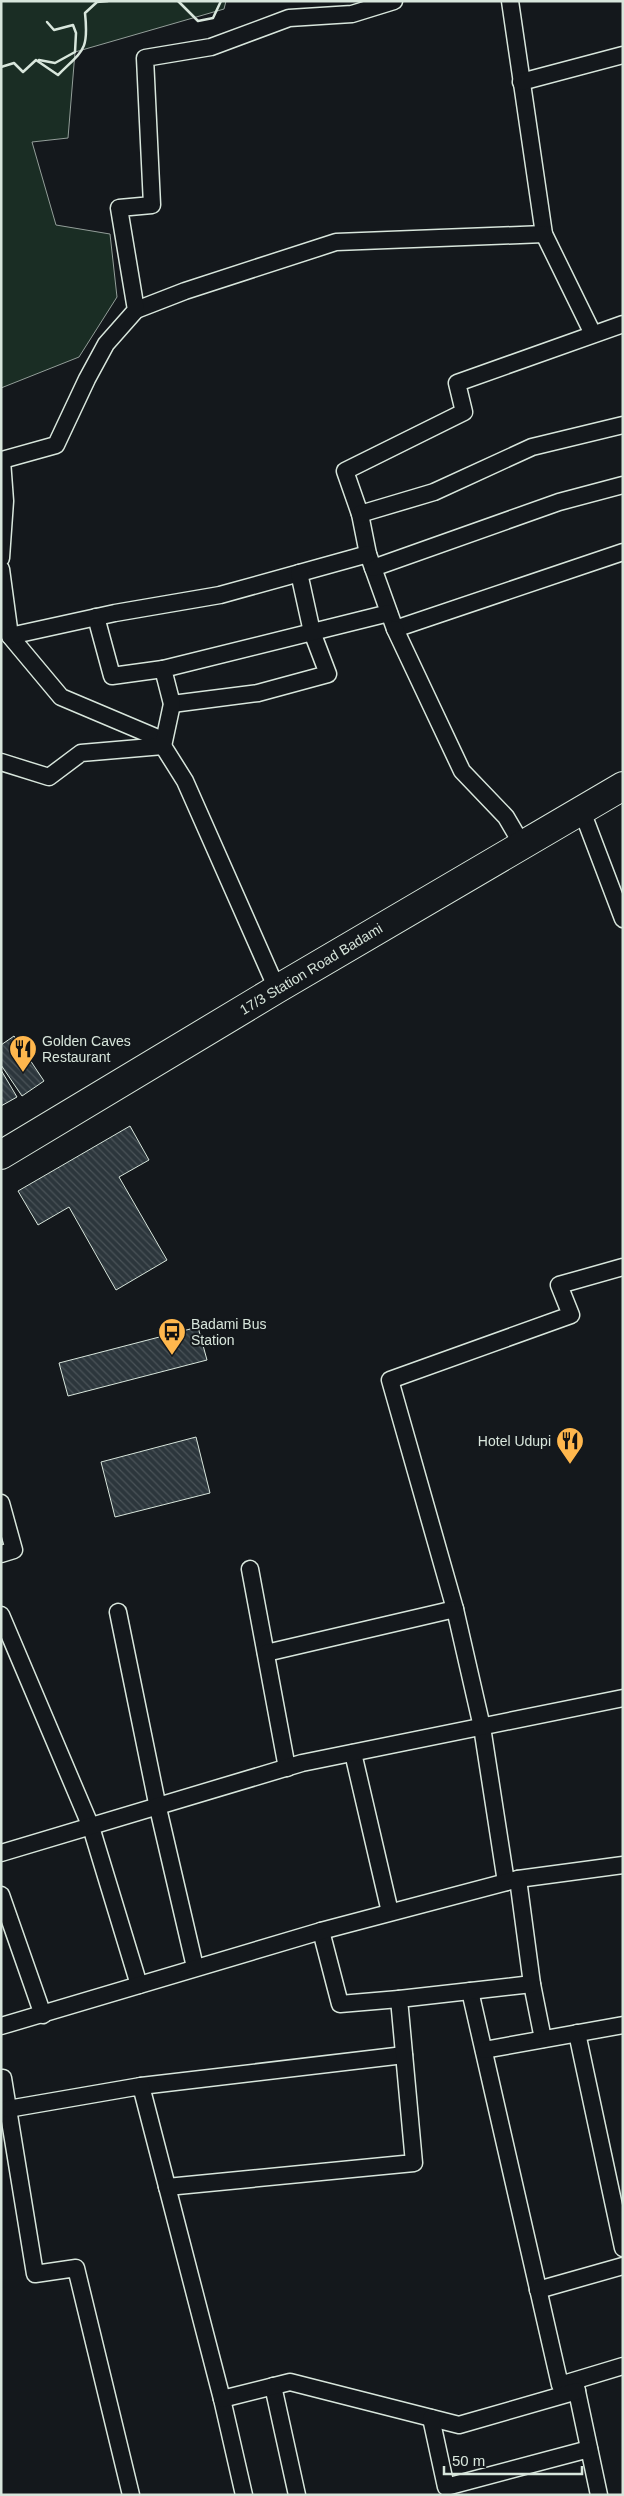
<svg xmlns="http://www.w3.org/2000/svg" width="624" height="2496" font-family="Helvetica,sans-serif">
	<defs>
		<pattern id="building-back-hatch" width="6" height="6" patternUnits="userSpaceOnUse" patternTransform="scale(1.25)"><rect width="6" height="6" fill="#2c363c"/><path d="M-1 5l2 2M0 0l6 6M5-1l2 2" fill="none" stroke="#4a5358"/></pattern>
	</defs>
	<rect width="100%" height="100%" fill="#14181c"/>
	<path fill="#1a2d24" stroke="#939e99" d="M1,1H226L224,9L75,52L68,138L32,142L56,225L110,234L117,297L79,357L1,388Z"/>
	<g fill="url(#building-back-hatch)" stroke="#d8e6dc">
		<path d="M14,1036L44,1081L22,1096L1,1065V1045Z"/>
		<path d="M1,1070L17,1097L1,1106Z"/>
		<path d="M130,1126L149,1160L119,1177L167,1260L116,1290L69,1207L38,1225L18,1191Z"/>
		<path d="M198,1327L207,1360L68,1396L59,1363Z"/>
		<path d="M196,1437L210,1493L115,1517L101,1462Z"/>
	</g>
	<g fill="none" stroke-linecap="round" stroke-linejoin="round">
		<defs>
			<g id="street">
				<path d="M510,1L544,234L593,334"/>
				<path d="M521,82L623,55"/>
				<path d="M136,310L185,291L336,242L544,234"/>
				<path d="M623,324L457,383L464,412L345,471L360,514L368,554L395,629L623,552"/>
				<path d="M360,514L434,492L532,447L623,425"/>
				<path d="M1,558L5,501L2,460L56,445L87,379L106,344L136,310L119,208L152,205L145,58L211,47L289,18L352,14L394,1"/>
				<path d="M373,568L559,502L623,485"/>
				<path d="M1,569L10,636L61,697L158,738L185,781L277,989"/>
				<path d="M96,617L112,676L163,669"/>
				<path d="M395,629L462,771L506,817L523,846"/>
				<path d="M10,636L115,613L220,595L368,554"/>
				<path d="M172,704L258,693L328,674L312,632L299,573"/>
				<path d="M1,762L49,777L81,753L163,746L172,704L163,669L389,613"/>
				<path d="M582,811L623,919"/>
				<path d="M1,1503L14,1550L1,1554"/>
				<path d="M250,1569L287,1768"/>
				<path d="M455,1609L390,1380L571,1315L559,1285L623,1267"/>
				<path d="M118,1612L158,1808L195,1967"/>
				<path d="M1,1615L91,1827L139,1985"/>
				<path d="M266,1653L455,1609L482,1727L506,1882"/>
				<path d="M353,1753L390,1912"/>
				<path d="M1,1853L302,1763L623,1698"/>
				<path d="M1,1895L43,2015"/>
				<path d="M321,1931L340,2004L399,1999"/>
				<path d="M532,1984L543,2039"/>
				<path d="M470,1991L560,2385L623,2366"/>
				<path d="M1,2026L321,1931L518,1879L623,1865"/>
				<path d="M577,2033L623,2248"/>
				<path d="M484,2050L623,2025"/>
				<path d="M3,2078L35,2274L76,2268L131,2495"/>
				<path d="M141,2086L404,2055"/>
				<path d="M8,2109L141,2086L222,2399L244,2495"/>
				<path d="M167,2187L414,2163L399,1999L532,1984L518,1879"/>
				<path d="M538,2290L623,2266"/>
				<path d="M575,2382L599,2495"/>
				<path d="M273,2386L297,2495"/>
				<path d="M222,2399L290,2382L459,2425L577,2391"/>
				<path d="M431,2418L446,2487L589,2449"/>
			</g>
			<path id="highway" d="M1,1155L277,989L623,786"/>
		</defs>
		<use href="#street" stroke="#d8e6dc" stroke-width="19"/>
		<use href="#highway" stroke="#d8e6dc" stroke-width="30"/>
		<use href="#street" stroke="#14181c" stroke-width="16"/>
		<use href="#highway" stroke="#14181c" stroke-width="28"/>
		<g stroke="#d8e6dc" stroke-width="2.5">
			<path d="M178,1L198,21L213,18L221,1"/>
			<path d="M39,60L55,63L75,52L76,33L73,25L54,30L47,22"/>
			<path d="M1,67L14,63L23,72L36,60L58,75C83,50 89,51 85,13L97,2L108,1"/>
		</g>
	</g>
	<defs>
		<symbol id="restaurant-pin" viewBox="-11 -11 22 30"><path d="M0 17L-7.5 6A9.5 9.5 0 1 1 7.5 6Z" fill="#ffb74d" stroke="#14181c"/><path d="M-5-6h1v4h1v-4h1v4h1v-4h1v5L-1.5 .5V6h-2V.5L-5-1ZM5-6V6H3V1.5H1.5Q1.5-4 5-6Z" fill="#111"/></symbol>
		<symbol id="bus-pin" viewBox="-11 -11 22 30"><path d="M0 17L-7.5 6A9.5 9.5 0 1 1 7.5 6Z" fill="#ffb74d" stroke="#14181c"/><path d="M-5-6H5V4H4V6H2V4H-2V6H-4V4H-5ZM-3.5-4V0h7V-4ZM-3.5 1.2v1.5H-2V1.2ZM2 1.2v1.5H3.5V1.2Z" fill="#111"/></symbol>
	</defs>
	<g fill-rule="evenodd">
		<use href="#restaurant-pin" x="7" y="1033" width="32" height="43"/>
		<use href="#bus-pin" x="156" y="1316" width="32" height="43"/>
		<use href="#restaurant-pin" x="554" y="1425" width="32" height="43"/>
	</g>
	<g text-anchor="middle" dominant-baseline="central" stroke-width="4" stroke-linejoin="round" paint-order="stroke">
		<g font-size="14" fill="#d8e6dc" stroke="#14181c">
			<text transform="translate(311 969) rotate(-31)">17/3 Station Road Badami</text>
		</g>
		<g font-size="14" fill="#d8e6dc" stroke="#14181c" text-anchor="start">
			<text x="42" y="1041">Golden Caves<tspan x="42" dy="16">Restaurant</tspan></text>
			<text x="191" y="1324">Badami Bus<tspan x="191" dy="16">Station</tspan></text>
			<text x="551" y="1441" text-anchor="end">Hotel Udupi</text>
		</g>
	</g>
	<rect width="624" height="2496" fill="none" stroke="#d8e6dc" stroke-width="5"/>
	<path d="M444 2466v8h138v-8" fill="none" stroke="#d8e6dc" stroke-width="2.5"/>
	<text x="452" y="2466" font-size="15" fill="#d8e6dc" stroke="#14181c" stroke-width="4" paint-order="stroke">50 m</text>
</svg>
